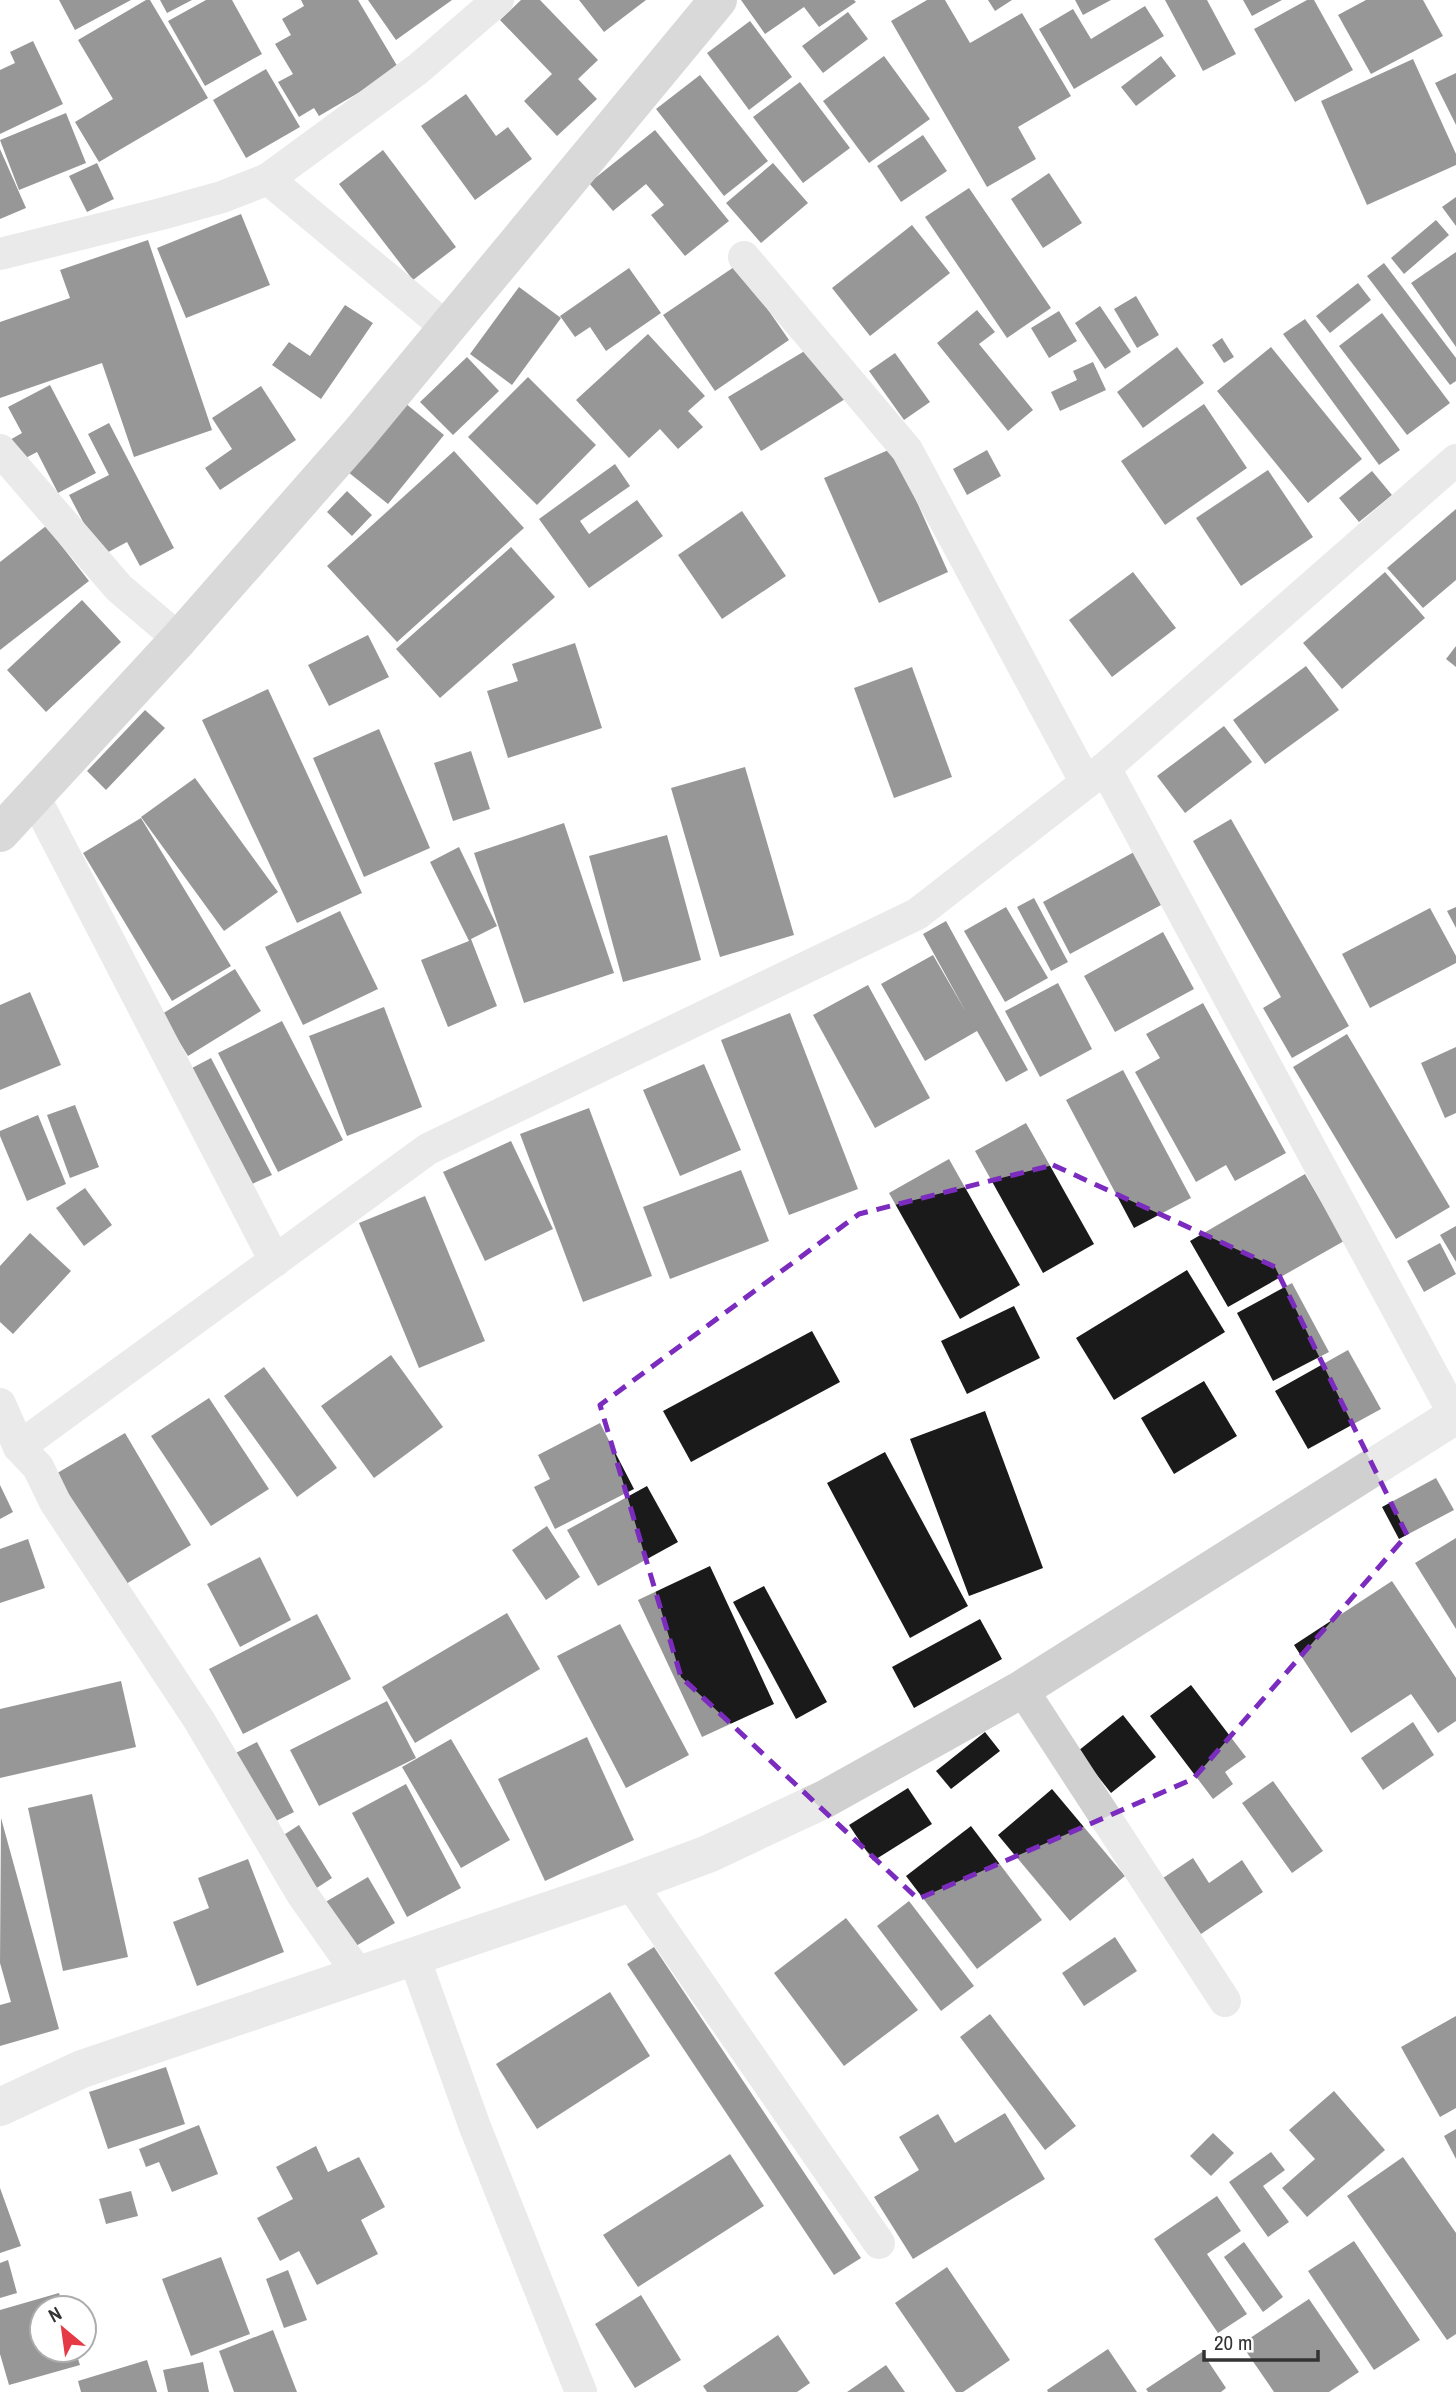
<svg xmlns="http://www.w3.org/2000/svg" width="1456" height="2392" font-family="'Archivo Narrow',sans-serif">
	<rect width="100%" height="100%" fill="#fff"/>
	<g fill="#1a1a1a">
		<path d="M59,0H131L75,30Z"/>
		<path d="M146,0H150L208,98L99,162L75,122L113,99L78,40Z"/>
		<path d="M160,0H192L167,13Z"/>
		<path d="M206,0H232L262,54L205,86L168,21Z"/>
		<path d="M301,0H358L399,69L319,116L314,108L299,117L278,82L293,74L275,44L291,35L282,19L304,6Z"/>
		<path d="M368,0H452L396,40Z"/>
		<path d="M521,0H540L598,60L578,79L597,99L557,136L524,101L552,74L500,20Z"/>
		<path d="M579,0H646L604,32Z"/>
		<path d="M741,0H854L856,2L819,27L804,7L765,34Z"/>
		<path d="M927,0H945L970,43L1022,13L1071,96L1018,127L1036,159L987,187L891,21Z"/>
		<path d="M988,0H1012L995,11Z"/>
		<path d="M1075,0H1111L1083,15Z"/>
		<path d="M1165,0H1207L1236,54L1203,71Z"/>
		<path d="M1243,0H1282L1252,16Z"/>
		<path d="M1307,0H1314L1353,70L1295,102L1254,29Z"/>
		<path d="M1366,0H1423L1443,36L1371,74L1338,15Z"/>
		<path d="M1145,6L1164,36L1074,89L1039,29L1073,9L1091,39Z"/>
		<path d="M848,12L868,39L823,73L802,46Z"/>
		<path d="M750,21L792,77L749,110L707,53Z"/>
		<path d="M33,41L63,104L0,134V70L15,63L10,52Z"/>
		<path d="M884,56L930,119L869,163L823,101Z"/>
		<path d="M1161,56L1176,76L1136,106L1121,87Z"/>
		<path d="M1413,59L1456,154V165L1367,205L1321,101Z"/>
		<path d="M266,69L300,127L246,158L213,100Z"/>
		<path d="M1456,73V125L1435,83Z"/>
		<path d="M700,75L768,161L724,196L656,109Z"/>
		<path d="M800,82L850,148L803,183L753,117Z"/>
		<path d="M466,94L496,136L508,127L532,159L475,200L421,126Z"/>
		<path d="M66,113L86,163L19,190L0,140Z"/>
		<path d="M655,130L729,221L685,256L651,215L664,205L646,184L613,211L589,183Z"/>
		<path d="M923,135L947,171L901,202L877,166Z"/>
		<path d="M0,149L26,208L0,219Z"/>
		<path d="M383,150L456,247L413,280L339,184Z"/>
		<path d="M97,163L114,199L87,212L69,176Z"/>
		<path d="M773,163L808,203L761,243L726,203Z"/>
		<path d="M1049,173L1082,223L1043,248L1011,199Z"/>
		<path d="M969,188L1051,308L1007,338L925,217Z"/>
		<path d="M1456,197V226L1442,207Z"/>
		<path d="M241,214L270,285L186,318L157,248Z"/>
		<path d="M1436,220L1449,235L1404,274L1391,258Z"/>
		<path d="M912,225L950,273L870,336L832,288Z"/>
		<path d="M148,240L212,430L134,457L102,363L0,398V322L70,298L60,270Z"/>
		<path d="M1456,252V347L1411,283Z"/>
		<path d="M1384,263L1456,358V381L1450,385L1367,276Z"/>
		<path d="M737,265L789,340L715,391L663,315Z"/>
		<path d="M629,268L661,313L606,351L590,327L575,337L560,316Z"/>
		<path d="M1358,283L1371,300L1330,333L1316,316Z"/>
		<path d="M519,287L561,318L512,385L470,354Z"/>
		<path d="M1136,296L1159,335L1137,348L1114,309Z"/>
		<path d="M345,305L373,323L321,399L272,365L289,342L310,356Z"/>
		<path d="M1100,306L1131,352L1105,369L1075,323Z"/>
		<path d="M977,310L995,332L979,344L1033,410L1008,431L937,343Z"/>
		<path d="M1059,311L1077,341L1049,358L1031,328Z"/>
		<path d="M1382,313L1450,403L1407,435L1339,346Z"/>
		<path d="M1305,319L1400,450L1379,465L1283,334Z"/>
		<path d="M648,334L705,396L688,411L703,427L678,449L660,429L629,458L576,400Z"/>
		<path d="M1222,338L1234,357L1224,363L1212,345Z"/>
		<path d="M818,343L850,396L761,451L728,397Z"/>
		<path d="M1177,347L1204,383L1143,428L1117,392Z"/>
		<path d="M1271,347L1362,459L1308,503L1217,391Z"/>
		<path d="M895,353L930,402L904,420L869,371Z"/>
		<path d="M467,357L499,391L453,435L420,402Z"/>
		<path d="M1093,362L1106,390L1060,411L1051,392L1077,380L1073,371Z"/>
		<path d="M528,377L596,445L537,505L468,437Z"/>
		<path d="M50,385L96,473L58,493L37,452L20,461L8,441L22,433L8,407Z"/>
		<path d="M261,386L296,440L220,490L205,468L232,449L212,418Z"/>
		<path d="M405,403L444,435L388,504L348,472Z"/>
		<path d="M1204,404L1247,468L1165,525L1121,461Z"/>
		<path d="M109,423L174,548L140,566L127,542L101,556L69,495L109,475L88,434Z"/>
		<path d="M893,448L948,572L879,603L824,478Z"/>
		<path d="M987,450L1001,476L967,495L953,469Z"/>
		<path d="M454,451L524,528L397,642L327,566Z"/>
		<path d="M615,464L630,486L580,521L589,534L637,500L663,536L589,588L539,519Z"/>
		<path d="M1268,470L1313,537L1241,586L1196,518Z"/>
		<path d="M1372,471L1392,495L1359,522L1339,498Z"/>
		<path d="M347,491L372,515L352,536L327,512Z"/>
		<path d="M1456,509V580L1423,608L1387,568Z"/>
		<path d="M742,511L786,576L722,619L678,555Z"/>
		<path d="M46,526L89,581L0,650V562Z"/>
		<path d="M511,547L555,597L440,698L396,649Z"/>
		<path d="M1133,572L1176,628L1112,677L1069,620Z"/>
		<path d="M1385,572L1425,618L1342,689L1303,643Z"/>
		<path d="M82,600L121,642L46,712L7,670Z"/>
		<path d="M368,635L389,677L329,706L308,665Z"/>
		<path d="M575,643L602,728L508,758L487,691L518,681L512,664Z"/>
		<path d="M1456,646V667L1446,659Z"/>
		<path d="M1306,666L1339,710L1265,764L1233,720Z"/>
		<path d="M912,667L952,777L894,798L854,688Z"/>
		<path d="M268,689L362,893L297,923L202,720Z"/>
		<path d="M145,710L165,728L106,790L87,771Z"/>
		<path d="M1224,726L1252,762L1185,813L1157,776Z"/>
		<path d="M379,729L430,848L364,877L313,758Z"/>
		<path d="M471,751L490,809L453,821L434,763Z"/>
		<path d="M745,767L794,935L720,957L671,788Z"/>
		<path d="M195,778L278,892L224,931L141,817Z"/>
		<path d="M141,818L231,966L172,1001L83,853Z"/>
		<path d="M1231,819L1349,1026L1292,1058L1263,1008L1281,997L1193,841Z"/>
		<path d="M564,823L614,973L524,1003L474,853Z"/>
		<path d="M667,835L701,960L623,982L589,856Z"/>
		<path d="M1145,846L1174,898L1070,954L1043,902Z"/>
		<path d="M459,847L497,926L471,939L497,1006L448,1027L421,960L469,941L430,862Z"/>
		<path d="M1034,898L1068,962L1051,971L1017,907Z"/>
		<path d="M1006,907L1048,978L1005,1002L964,931Z"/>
		<path d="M1456,907V928L1447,911Z"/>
		<path d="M1430,908L1456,956V963L1370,1008L1342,954Z"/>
		<path d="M340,911L378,989L303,1025L265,947Z"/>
		<path d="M946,921L1028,1070L1006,1082L977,1031L925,1061L881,984L933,955L966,1012L923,934Z"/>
		<path d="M1163,932L1194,989L1115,1032L1084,976Z"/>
		<path d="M235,969L261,1011L188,1056L162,1014Z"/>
		<path d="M1058,983L1092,1049L1040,1077L1005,1011Z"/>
		<path d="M868,985L930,1098L875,1128L813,1015Z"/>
		<path d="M30,992L61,1065L0,1090V1005Z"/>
		<path d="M1203,1003L1286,1153L1235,1181L1226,1165L1196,1182L1135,1072L1160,1058L1146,1034Z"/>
		<path d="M384,1007L422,1107L347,1136L309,1036Z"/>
		<path d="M790,1013L858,1189L789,1215L721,1040Z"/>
		<path d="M282,1021L343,1140L278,1172L218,1053Z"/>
		<path d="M1347,1034L1450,1207L1396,1239L1293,1067Z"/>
		<path d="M1456,1047V1113L1445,1118L1421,1063Z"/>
		<path d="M211,1058L272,1175L252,1184L192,1068Z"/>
		<path d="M704,1064L741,1150L680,1176L643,1090Z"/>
		<path d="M1123,1070L1191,1198L1134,1228L1066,1100Z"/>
		<path d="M75,1105L99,1167L70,1178L47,1115Z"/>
		<path d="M589,1108L652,1276L583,1302L520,1134Z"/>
		<path d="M38,1115L66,1184L27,1201L0,1136V1131Z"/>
		<path d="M1026,1123L1094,1244L1043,1273L975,1151Z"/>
		<path d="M511,1141L553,1229L485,1261L443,1172Z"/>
		<path d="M949,1159L1020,1285L960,1319L889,1193Z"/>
		<path d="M741,1170L769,1241L670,1279L643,1207Z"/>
		<path d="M1305,1174L1344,1241L1228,1307L1190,1241Z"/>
		<path d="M85,1188L112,1225L84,1246L56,1208Z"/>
		<path d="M425,1196L485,1341L419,1368L359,1223Z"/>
		<path d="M1456,1226V1262L1440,1235Z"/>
		<path d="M30,1233L71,1271L13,1334L0,1322V1266Z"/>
		<path d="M1440,1243L1456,1274L1424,1292L1407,1261Z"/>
		<path d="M1187,1270L1225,1332L1114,1400L1076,1338Z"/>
		<path d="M1292,1283L1329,1352L1273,1381L1237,1313Z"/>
		<path d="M1014,1306L1040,1358L967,1394L941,1341Z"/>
		<path d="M812,1331L840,1382L691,1462L663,1411Z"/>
		<path d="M1348,1350L1381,1409L1308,1449L1275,1391Z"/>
		<path d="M391,1355L443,1427L374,1478L321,1406Z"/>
		<path d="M264,1367L337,1468L297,1497L224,1396Z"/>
		<path d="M1204,1381L1237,1436L1174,1474L1141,1418Z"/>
		<path d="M209,1398L269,1489L211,1526L151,1436Z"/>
		<path d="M985,1411L1043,1568L969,1596L910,1439Z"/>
		<path d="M600,1423L634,1489L555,1529L534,1487L550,1479L538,1455Z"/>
		<path d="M125,1433L191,1545L121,1587L54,1475Z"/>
		<path d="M885,1452L968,1606L910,1638L827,1483Z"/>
		<path d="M1436,1478L1454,1510L1399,1539L1382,1507Z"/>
		<path d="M0,1485L13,1512L0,1519Z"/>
		<path d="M647,1486L678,1542L598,1586L567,1530Z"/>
		<path d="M547,1526L580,1577L546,1600L512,1550Z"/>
		<path d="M1456,1538V1629L1415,1563Z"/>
		<path d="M28,1539L45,1588L0,1603V1549Z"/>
		<path d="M260,1557L291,1620L240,1647L207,1584Z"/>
		<path d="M710,1566L774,1704L702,1737L638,1600Z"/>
		<path d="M1392,1581L1456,1678V1721L1438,1733L1411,1694L1351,1733L1294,1645Z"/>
		<path d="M764,1586L827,1702L796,1719L733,1602Z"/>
		<path d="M507,1613L540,1669L415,1743L382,1687Z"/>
		<path d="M317,1614L351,1679L243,1734L209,1669Z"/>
		<path d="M980,1619L1002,1659L914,1708L892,1667Z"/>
		<path d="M620,1624L689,1755L626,1788L557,1656Z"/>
		<path d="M121,1681L136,1747L0,1778V1709Z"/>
		<path d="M1191,1685L1246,1757L1225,1772L1233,1784L1213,1799L1150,1716Z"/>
		<path d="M387,1701L416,1758L319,1806L290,1750Z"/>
		<path d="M1123,1715L1156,1757L1111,1793L1078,1751Z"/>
		<path d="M1413,1722L1434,1755L1383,1790L1361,1758Z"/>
		<path d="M985,1732L1000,1751L951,1789L936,1771Z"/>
		<path d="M587,1737L634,1840L545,1881L498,1779Z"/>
		<path d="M451,1739L510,1840L461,1868L402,1767Z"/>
		<path d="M257,1742L294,1812L266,1826L230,1756Z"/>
		<path d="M1273,1781L1323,1851L1292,1873L1242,1803Z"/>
		<path d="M406,1784L461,1888L407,1917L352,1813Z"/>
		<path d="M908,1788L932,1824L873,1861L849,1825Z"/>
		<path d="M1052,1789L1125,1876L1070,1921L998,1835Z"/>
		<path d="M92,1794L128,1957L63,1971L28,1808Z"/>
		<path d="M1,1818L59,2029L0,2046V2005L11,2002L0,1963Z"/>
		<path d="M299,1825L332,1878L309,1893L276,1840Z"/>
		<path d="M971,1826L1042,1920L977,1969L906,1876Z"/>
		<path d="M1193,1858L1209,1883L1242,1860L1263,1892L1201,1934L1163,1878Z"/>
		<path d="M248,1859L284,1952L197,1986L173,1922L209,1908L198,1878Z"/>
		<path d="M368,1877L395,1923L349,1950L322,1904Z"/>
		<path d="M909,1901L974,1986L941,2011L877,1926Z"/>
		<path d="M846,1918L918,2010L844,2066L774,1973Z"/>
		<path d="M1115,1937L1137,1971L1084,2006L1062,1973Z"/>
		<path d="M654,1947L861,2258L834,2275L627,1964Z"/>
		<path d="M610,1992L650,2056L537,2129L496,2064Z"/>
		<path d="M990,2014L1076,2126L1045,2150L960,2037Z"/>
		<path d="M1456,2016V2108L1440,2117L1401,2047Z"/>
		<path d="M166,2067L185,2124L108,2149L89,2092Z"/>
		<path d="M1334,2091L1385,2150L1307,2217L1282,2188L1315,2159L1289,2130Z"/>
		<path d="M1005,2113L1045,2179L913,2259L874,2197L919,2170L899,2137L938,2114L955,2143Z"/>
		<path d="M199,2125L218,2174L172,2192L159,2162L146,2167L139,2149Z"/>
		<path d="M1456,2129V2159L1444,2136Z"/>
		<path d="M1213,2133L1234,2153L1211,2176L1190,2156Z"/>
		<path d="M316,2146L328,2172L359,2157L385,2207L361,2220L378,2254L317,2285L299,2251L280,2261L257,2218L293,2199L276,2167Z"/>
		<path d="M1271,2152L1285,2170L1263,2186L1289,2222L1268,2237L1229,2182Z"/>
		<path d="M730,2154L764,2206L638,2287L603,2235Z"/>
		<path d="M1403,2157L1456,2233V2334L1447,2340L1347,2196Z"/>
		<path d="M0,2188L21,2246L0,2253Z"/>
		<path d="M131,2191L138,2216L106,2224L99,2199Z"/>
		<path d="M1217,2196L1241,2231L1207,2254L1247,2314L1218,2333L1154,2239Z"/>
		<path d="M1354,2241L1420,2340L1374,2370L1308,2271Z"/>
		<path d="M1244,2242L1283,2297L1263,2312L1224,2257Z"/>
		<path d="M221,2257L250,2334L191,2356L162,2279Z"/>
		<path d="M8,2260L17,2293L0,2298V2263Z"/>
		<path d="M947,2267L1010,2360L963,2392H956L895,2303Z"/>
		<path d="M288,2270L307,2320L284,2328L266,2279Z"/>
		<path d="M59,2293L64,2308H42V2350H75L80,2365L9,2385L0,2354V2310Z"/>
		<path d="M641,2295L681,2360L635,2388L595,2324Z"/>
		<path d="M1309,2299L1359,2372L1329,2392H1274L1241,2344Z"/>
		<path d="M273,2330L297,2392H234L219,2351Z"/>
		<path d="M778,2335L810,2383L797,2392H707L703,2386Z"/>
		<path d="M1108,2349L1137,2392H1048L1047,2390Z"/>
		<path d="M1202,2352L1226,2388L1221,2392H1148L1146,2389Z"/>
		<path d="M147,2360L157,2392H81L78,2381Z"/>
		<path d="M203,2362L209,2392H168L163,2370Z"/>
		<path d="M886,2365L905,2392H847Z"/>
	</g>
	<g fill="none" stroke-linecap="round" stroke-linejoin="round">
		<g stroke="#d0d0d0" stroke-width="32">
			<path d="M268,179L447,328"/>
			<path d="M0,254L161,214L222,197L268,179L418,69L498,0"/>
			<path d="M744,257L907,450L1086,783"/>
			<path d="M0,450L119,588L179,639"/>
			<path d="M1105,768L1455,1416"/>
			<path d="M34,796L275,1261"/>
			<path d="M0,1404L19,1447L38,1467L55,1502L199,1720L302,1894L359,1975"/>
			<path d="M19,1447L428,1149L917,914L1105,768L1456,460"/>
			<path d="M1022,1689L1225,2001"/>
			<path d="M630,1883L879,2243"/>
			<path d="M414,1957L475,2127L581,2392"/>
		</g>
		<path stroke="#d0d0d0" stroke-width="38" d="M0,2107L82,2069L630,1883L708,1854L825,1799L1022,1689L1456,1415"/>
		<path stroke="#ababab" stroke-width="38" d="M0,833L179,639L359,434L718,0"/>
	</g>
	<path d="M0 0H1456V2392H0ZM1053,1165L1275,1267L1407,1535L1193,1779L918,1899L681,1677L600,1405L859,1214Z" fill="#fff" fill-opacity=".55" fill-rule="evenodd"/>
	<path fill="none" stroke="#7b2cbf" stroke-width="5" stroke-dasharray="14 9" stroke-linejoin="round" d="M1053,1165L1275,1267L1407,1535L1193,1779L918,1899L681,1677L600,1405L859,1214Z"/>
	<g transform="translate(63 2329) rotate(331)"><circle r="33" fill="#ffffff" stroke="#adadad" stroke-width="2"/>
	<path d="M0-5L12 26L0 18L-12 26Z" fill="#e63946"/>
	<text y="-10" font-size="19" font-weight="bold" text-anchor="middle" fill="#333333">N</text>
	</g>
	<path d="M1204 2350v10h114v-10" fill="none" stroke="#333333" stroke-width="3.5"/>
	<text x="1214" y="2350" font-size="21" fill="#333333" stroke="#ffffff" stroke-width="5" paint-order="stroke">20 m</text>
</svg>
